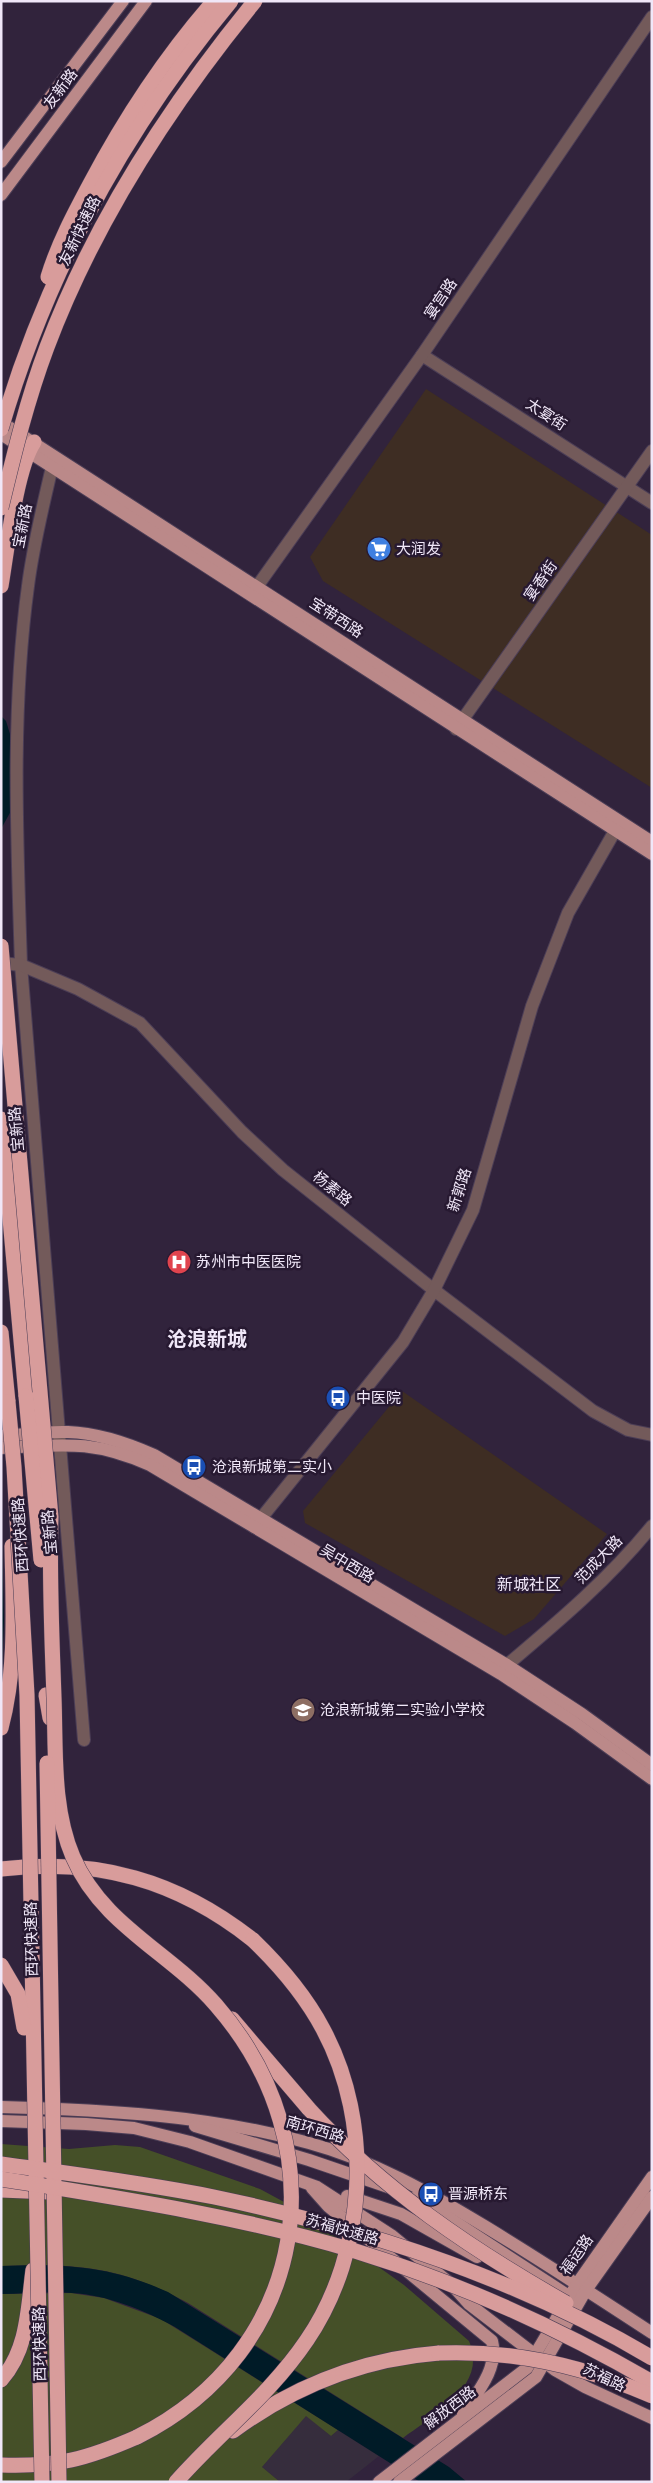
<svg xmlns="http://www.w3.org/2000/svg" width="653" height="2483" font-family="'Alegreya Sans','Noto Sans SC',sans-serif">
	<rect width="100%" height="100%" fill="#31233c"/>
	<g fill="#3e2d23">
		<path d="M426,389L652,535V788L323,581L310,557Z"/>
		<path d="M402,1391L607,1534L534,1619L505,1636L305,1523L303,1511Z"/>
	</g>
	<path fill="#362d3d" d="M306,2415L331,2436L338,2430L379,2456L346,2482H280L262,2467Z"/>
	<g fill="#455028">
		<path d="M1,2144L69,2149L115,2145L140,2147L260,2189L297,2209L404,2285L469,2341C489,2386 432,2416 403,2438L188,2303C121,2266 76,2263 1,2266Z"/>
		<path d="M71,2293L104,2298L161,2319L338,2430L331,2436L306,2416L262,2467L280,2482H1V2294Z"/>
	</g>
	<g fill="#001b27">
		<path d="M1,716L6,721L10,734L11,811L1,829Z"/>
		<path d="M1,1503L4,1621L1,1690Z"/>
		<path d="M37,2265C87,2266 121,2271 168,2292L449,2467L467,2482H420L175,2327C144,2310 107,2295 72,2293C48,2291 24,2294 1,2294V2266Z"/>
	</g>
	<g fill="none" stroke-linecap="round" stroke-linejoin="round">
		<defs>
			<g id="minor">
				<path d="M422,355L652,503"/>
				<path d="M57,459L52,467C43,506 33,546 28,586C11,711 17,839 21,965L84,1740"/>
				<path d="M251,595L422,355L652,17"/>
				<path d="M456,729L652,451"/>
				<path d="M1,963L21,965L78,989L140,1023L242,1132L283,1170L434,1290L593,1411L628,1430L652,1435"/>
				<path d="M254,1527L403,1342L434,1290L473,1210L532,1006L568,913L620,822"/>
				<path d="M502,1672L507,1665C559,1621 609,1579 652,1526"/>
			</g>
			<g id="major">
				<path d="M1,162L123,1"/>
				<path d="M1,195L146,1"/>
				<path d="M1,422L652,842"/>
				<path d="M1,434L652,854"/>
				<path d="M1,1436C23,1435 46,1431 68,1432C97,1433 127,1443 154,1455L507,1665L582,1714L652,1765"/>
				<path d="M1,1448C62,1445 91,1439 150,1465L501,1674L575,1723L652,1779"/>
				<path d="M1,2107C104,2110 209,2115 309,2143C372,2160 430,2193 486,2227C542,2261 597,2297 652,2333"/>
				<path d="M1,2121L86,2124L134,2128L190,2142L317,2187L391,2235L452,2285L469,2304L555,2370L585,2387L652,2418"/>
				<path d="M195,2126L309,2160L391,2188"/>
				<path d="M312,2188L328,2206L492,2341C499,2368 477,2393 463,2414"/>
				<path d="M347,2196L401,2214L477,2257"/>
				<path d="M414,2198L443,2214L578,2302"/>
				<path d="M379,2482L527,2368L577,2284L652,2177"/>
				<path d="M399,2482L536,2377L586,2290L652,2197"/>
			</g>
			<g id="highway">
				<path d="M1,586C7,551 16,469 34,442"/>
				<path d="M1,1119L26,1396"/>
				<path d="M1,1332L8,1402"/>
				<path d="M46,1695L50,1718"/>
				<path d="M1,1728C17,1668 13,1607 12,1546"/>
				<path d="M1,1869C98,1858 177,1880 253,1940"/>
				<path d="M232,2019L309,2109"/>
				<path d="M1,2190L50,2192"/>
				<path d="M1,2380C28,2350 28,2308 33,2270"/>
				<path d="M233,2431C294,2386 363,2359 439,2353"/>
				<path d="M1,2465C57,2467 87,2459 137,2437"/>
			</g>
		</defs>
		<use href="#minor" stroke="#4c3e56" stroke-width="14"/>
		<use href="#major" stroke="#4c3e56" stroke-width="14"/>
		<use href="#highway" stroke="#4c3e56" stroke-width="16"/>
		<use href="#minor" stroke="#735a5a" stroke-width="12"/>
		<use href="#major" stroke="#bb8989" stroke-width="12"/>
		<use href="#highway" stroke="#d89c9b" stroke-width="15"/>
		<defs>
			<g id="highway-bridge">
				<path d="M48,277C58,244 74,214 90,184C125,118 165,57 214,1"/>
				<path d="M1,429C47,272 126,127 231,1"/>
				<path d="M1,508C14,454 27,400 47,347C95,220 169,106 255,1"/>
				<path d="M1,946L51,1517C49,1577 52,1638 54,1698C56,1750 52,1808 73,1857C102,1925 170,1952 216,2005C340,2147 309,2351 137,2437"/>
				<path d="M26,1396L41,1560"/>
				<path d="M8,1402L14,1467L27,1695L42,2482"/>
				<path d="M47,1763L59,2482"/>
				<path d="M1,1965L18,1994L24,2028"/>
				<path d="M309,2109C383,2190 471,2249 566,2303"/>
				<path d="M1,2164C72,2174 144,2183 214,2197C366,2229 518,2278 652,2358"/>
				<path d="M1,2179C119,2198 238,2216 352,2250C457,2282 557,2327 652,2382"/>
				<path d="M439,2353C513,2350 584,2366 652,2396"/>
				<path d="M176,2482C219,2433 270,2395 307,2340C367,2252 374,2124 323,2029C305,1995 281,1967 253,1940"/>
			</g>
		</defs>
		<use href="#highway-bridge" stroke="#4c3e56" stroke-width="16" stroke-linecap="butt"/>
		<use href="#highway-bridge" stroke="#d89c9b" stroke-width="15"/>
	</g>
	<defs>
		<symbol id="supermarket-disc" viewBox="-11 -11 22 22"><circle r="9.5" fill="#3f7fe0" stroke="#271931"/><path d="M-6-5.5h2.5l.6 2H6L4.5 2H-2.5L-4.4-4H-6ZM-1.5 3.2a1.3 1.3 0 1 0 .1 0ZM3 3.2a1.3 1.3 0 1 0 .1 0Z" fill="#fff"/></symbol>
		<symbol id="hospital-disc" viewBox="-11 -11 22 22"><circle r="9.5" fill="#e0444e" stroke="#271931"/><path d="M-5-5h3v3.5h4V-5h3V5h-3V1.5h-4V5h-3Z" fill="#fff"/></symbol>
		<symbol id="bus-disc" viewBox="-11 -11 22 22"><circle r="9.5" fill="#1a4fb4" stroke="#271931"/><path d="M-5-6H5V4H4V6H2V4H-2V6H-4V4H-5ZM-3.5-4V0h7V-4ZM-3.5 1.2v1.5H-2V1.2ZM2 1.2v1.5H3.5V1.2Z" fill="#fff"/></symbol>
		<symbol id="school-disc" viewBox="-11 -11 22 22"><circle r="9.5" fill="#8d6e63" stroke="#271931"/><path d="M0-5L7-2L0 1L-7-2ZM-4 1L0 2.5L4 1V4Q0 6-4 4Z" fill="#fff"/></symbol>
	</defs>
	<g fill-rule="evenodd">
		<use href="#supermarket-disc" x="365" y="535" width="28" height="28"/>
		<use href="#hospital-disc" x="165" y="1248" width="28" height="28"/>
		<use href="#bus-disc" x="324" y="1384" width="28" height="28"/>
		<use href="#bus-disc" x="180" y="1453" width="28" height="28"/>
		<use href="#school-disc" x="289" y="1696" width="28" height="28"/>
		<use href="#bus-disc" x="417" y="2180" width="28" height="28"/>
	</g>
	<g text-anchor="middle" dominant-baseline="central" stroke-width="5" stroke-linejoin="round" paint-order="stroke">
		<g font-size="15" fill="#f0e7f8" stroke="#271931">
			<text transform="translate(61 89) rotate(-53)">友新路</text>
			<text transform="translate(80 231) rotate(-64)">友新快速路</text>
			<text transform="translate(441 299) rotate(-56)">宴宫路</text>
			<text transform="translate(546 415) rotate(33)">太宴街</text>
			<text transform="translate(23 526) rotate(-79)">宝新路</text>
			<text transform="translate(541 581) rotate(-55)">宴香街</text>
			<text transform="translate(336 618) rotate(33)">宝带西路</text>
			<text transform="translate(17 1129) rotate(-95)">宝新路</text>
			<text transform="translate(332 1189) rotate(39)">杨素路</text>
			<text transform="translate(460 1190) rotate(-72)">新郭路</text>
			<text transform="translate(50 1532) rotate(-95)">宝新路</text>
			<text transform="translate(21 1535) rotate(-94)">西环快速路</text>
			<text transform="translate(599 1560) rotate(-46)">范成大路</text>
			<text transform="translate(347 1564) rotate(31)">吴中西路</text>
			<text transform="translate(32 1939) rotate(-91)">西环快速路</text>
			<text transform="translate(315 2130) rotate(16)">南环西路</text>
			<text transform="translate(342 2230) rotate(16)">苏福快速路</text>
			<text transform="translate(577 2255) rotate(-55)">福运路</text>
			<text transform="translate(40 2344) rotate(-91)">西环快速路</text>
			<text transform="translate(604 2378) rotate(26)">苏福路</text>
			<text transform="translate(450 2408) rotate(-37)">解放西路</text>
		</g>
		<g font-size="15" fill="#f0e7f8" stroke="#271931" text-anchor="start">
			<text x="396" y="549">大润发</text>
			<text x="196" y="1262">苏州市中医医院</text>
			<text x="356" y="1398">中医院</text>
			<text x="212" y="1467">沧浪新城第二实小</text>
			<text x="320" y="1710">沧浪新城第二实验小学校</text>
			<text x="448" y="2194">晋源桥东</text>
		</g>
		<g font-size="16" fill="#f0e7f8" stroke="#271931">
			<text x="529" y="1585">新城社区</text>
		</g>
		<g font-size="20" font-weight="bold" fill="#f0e7f8" stroke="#271931">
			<text x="207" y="1340">沧浪新城</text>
		</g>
	</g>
	<rect width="653" height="2483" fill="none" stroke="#f0e7f8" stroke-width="5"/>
</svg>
